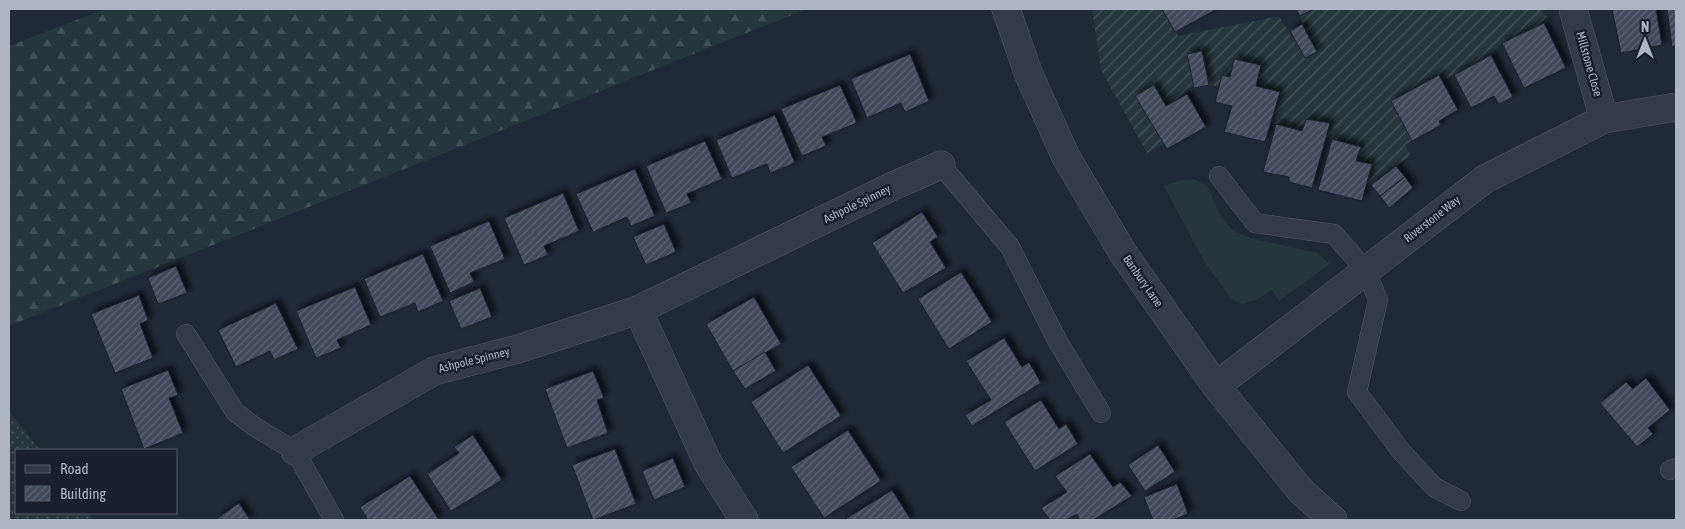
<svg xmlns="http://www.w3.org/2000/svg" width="1685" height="529" font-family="'Asap Condensed',sans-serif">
	<defs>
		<pattern id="forest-firs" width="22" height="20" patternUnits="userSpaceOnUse" patternTransform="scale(1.25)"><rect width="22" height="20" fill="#26363a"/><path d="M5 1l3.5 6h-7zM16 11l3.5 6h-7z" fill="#435155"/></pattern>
		<pattern id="park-dots" width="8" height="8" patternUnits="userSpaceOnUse" patternTransform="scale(1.25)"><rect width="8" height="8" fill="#26363a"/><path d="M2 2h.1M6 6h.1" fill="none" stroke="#435155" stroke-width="1.8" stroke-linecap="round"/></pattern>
		<pattern id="garden-furrows" width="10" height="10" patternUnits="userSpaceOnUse" patternTransform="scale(1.25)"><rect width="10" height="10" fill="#26363a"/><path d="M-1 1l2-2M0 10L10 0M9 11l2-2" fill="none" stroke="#435155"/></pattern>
		<pattern id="building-hatch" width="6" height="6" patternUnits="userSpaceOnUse" patternTransform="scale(1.25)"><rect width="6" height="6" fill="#434a5b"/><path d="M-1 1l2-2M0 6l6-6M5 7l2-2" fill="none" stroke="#5c6271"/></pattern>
		<filter id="shadow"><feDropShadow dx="4.5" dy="-4.5" stdDeviation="2.5" flood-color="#0009"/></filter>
	</defs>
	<rect width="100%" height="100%" fill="#212836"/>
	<path fill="#26363a" d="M1193,179L1207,185L1221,217L1235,232L1251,238L1317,253L1330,264L1279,301L1272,290L1256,300L1242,304L1231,299L1204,261L1164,186L1180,180Z"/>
	<path fill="url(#forest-firs)" d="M105,9H807L9,326V46Z"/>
	<path fill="url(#park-dots)" d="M9,411L40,450H16V513H88L94,520H9Z"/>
	<path fill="url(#garden-furrows)" d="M1092,9H1162L1178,36L1279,16L1305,58L1317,52L1302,24L1300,16L1313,9H1541L1551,22L1502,43L1491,55L1442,81L1438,75L1391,101L1412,141L1405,145L1411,155L1371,185H1366L1372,164L1356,161L1360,147L1326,138L1330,123L1307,119L1302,131L1271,123L1256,86L1261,65L1234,59L1230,77L1222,75L1219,87L1209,85L1202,51L1187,54L1194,88L1166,106L1164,144L1147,153L1101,70Z"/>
	<g fill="url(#building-hatch)" stroke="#1c212d" filter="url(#shadow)">
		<path d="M1162,9H1217L1175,32Z"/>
		<path d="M1296,9H1313L1300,16Z"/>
		<path d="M1612,9H1656L1662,45L1621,53Z"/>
		<path d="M1667,9H1676V46L1672,47Z"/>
		<path d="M1544,23L1566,68L1524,88L1502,43Z"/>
		<path d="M1302,24L1317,52L1305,58L1290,31Z"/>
		<path d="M1202,51L1209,85L1194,88L1187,54Z"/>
		<path d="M910,54L929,101L905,112L901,103L867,118L851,79Z"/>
		<path d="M1491,55L1513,97L1499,104L1494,96L1471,108L1454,75Z"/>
		<path d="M1234,59L1261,65L1256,86L1280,92L1265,142L1224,132L1232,106L1215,102L1222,75L1230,77Z"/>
		<path d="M1439,75L1458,110L1439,121L1441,125L1412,141L1391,101Z"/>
		<path d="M840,85L857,123L822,137L826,146L802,156L781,109Z"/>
		<path d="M1154,85L1166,106L1187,94L1206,127L1167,149L1135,96Z"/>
		<path d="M775,115L795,163L770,173L767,164L732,178L716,140Z"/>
		<path d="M1306,119L1330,123L1312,188L1289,182V177L1263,172L1276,124L1302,131Z"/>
		<path d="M1332,139L1361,147L1356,161L1372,164L1362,201L1318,190Z"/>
		<path d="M705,141L722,179L687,194L691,203L666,213L646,166Z"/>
		<path d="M1396,166L1405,177L1380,196L1371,185Z"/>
		<path d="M635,169L655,216L631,226L627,217L593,232L576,194Z"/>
		<path d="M1405,177L1413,188L1389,208L1380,196Z"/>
		<path d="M563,193L579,231L544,246L548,255L524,265L504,218Z"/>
		<path d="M922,212L938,237L930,242L946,268L903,293L872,243Z"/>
		<path d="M489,221L505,259L470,273L474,282L450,293L430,246Z"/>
		<path d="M664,224L676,252L646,265L633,237Z"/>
		<path d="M423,254L443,301L418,312L415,303L380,317L364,279Z"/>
		<path d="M176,266L187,293L158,304L148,278Z"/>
		<path d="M961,272L992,322L949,349L918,299Z"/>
		<path d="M355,287L371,325L337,340L341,348L316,358L296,311Z"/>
		<path d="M480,288L492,317L461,329L449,301Z"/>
		<path d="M139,295L148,320L140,324L153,358L115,373L91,314Z"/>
		<path d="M754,297L781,344L733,371L706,324Z"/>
		<path d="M276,303L298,349L274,360L270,351L236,367L218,330Z"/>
		<path d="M1004,338L1022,367L1029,362L1041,383L972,426L965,415L991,400L966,361Z"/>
		<path d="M765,352L776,371L745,389L733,371Z"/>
		<path d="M808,365L841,416L783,453L751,402Z"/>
		<path d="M168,370L178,395L169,398L183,433L144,449L121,389Z"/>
		<path d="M593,371L604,398L597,400L608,433L567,448L545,389Z"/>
		<path d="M1646,378L1670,410L1648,428L1653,434L1637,447L1600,403L1626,382L1633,389Z"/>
		<path d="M1041,400L1059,429L1066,424L1078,444L1035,471L1004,422Z"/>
		<path d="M848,430L881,481L824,518L791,467Z"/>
		<path d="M473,435L502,480L451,511L427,474L459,453L454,447Z"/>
		<path d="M1158,445L1175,472L1145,491L1128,465Z"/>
		<path d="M615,449L636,504L593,520L572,465Z"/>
		<path d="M1090,454L1113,487L1120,482L1132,496L1093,520H1080L1077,514L1066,520H1050L1041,508L1067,492L1055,476Z"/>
		<path d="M673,458L685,487L654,500L642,471Z"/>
		<path d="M410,476L439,520H368L360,507Z"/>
		<path d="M1177,484L1188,514L1172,520H1153L1144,497Z"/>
		<path d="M892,490L911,520H844Z"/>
		<path d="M239,503L250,520H215Z"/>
	</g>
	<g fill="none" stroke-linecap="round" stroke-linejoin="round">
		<defs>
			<g id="service">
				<path d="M941,165L1010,247L1058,342L1101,413"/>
				<path d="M1219,176L1255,223L1334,234L1366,271L1378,300L1357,392L1400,450L1434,487L1461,501"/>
				<path d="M186,334L235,412L255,427L295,451L334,520"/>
				<path d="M1670,470L1676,468"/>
			</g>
			<g id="minor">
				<path d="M1573,9L1604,119"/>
				<path d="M638,310L708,463L744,520"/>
				<path d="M1216,386L1485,179L1604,119L1676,107"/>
				<path d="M295,451L434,371L518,349L638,310L893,186L941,165"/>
			</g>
			<path id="tertiary" d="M1006,9L1029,75L1066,157L1123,253L1216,386L1301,491L1333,520"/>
		</defs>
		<use href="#service" stroke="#525764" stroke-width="20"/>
		<use href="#minor" stroke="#525764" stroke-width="29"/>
		<use href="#tertiary" stroke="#525764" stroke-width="29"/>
		<use href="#service" stroke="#353a47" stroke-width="19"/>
		<use href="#minor" stroke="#353a47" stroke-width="28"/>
		<use href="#tertiary" stroke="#353a47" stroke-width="28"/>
	</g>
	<g text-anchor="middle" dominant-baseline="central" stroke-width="5" stroke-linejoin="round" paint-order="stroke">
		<g font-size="12" fill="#afb4c3" stroke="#1a1f2b">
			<text transform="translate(1589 64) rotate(74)">Millstone Close</text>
			<text transform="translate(857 204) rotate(-26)">Ashpole Spinney</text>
			<text transform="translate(1432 219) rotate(-38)">Riverstone Way</text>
			<text transform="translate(1143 281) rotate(55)">Banbury Lane</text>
			<text transform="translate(474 360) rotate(-14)">Ashpole Spinney</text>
		</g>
	</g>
	<rect width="1685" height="529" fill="none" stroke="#afb4c3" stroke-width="20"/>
	<rect x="15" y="449" width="162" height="65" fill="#1a1f2b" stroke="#565b68"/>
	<rect x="25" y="465" width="25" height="8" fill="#353a47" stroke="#565b68"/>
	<text x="60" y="474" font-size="15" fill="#afb4c3">Road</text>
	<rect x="25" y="486" width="25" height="15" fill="url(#building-hatch)" stroke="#565b68"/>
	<text x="60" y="499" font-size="15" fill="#afb4c3">Building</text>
	<g transform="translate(1645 40)" stroke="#1a1f2b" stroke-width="4" paint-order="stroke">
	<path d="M0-4L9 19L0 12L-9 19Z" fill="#afb4c3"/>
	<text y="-8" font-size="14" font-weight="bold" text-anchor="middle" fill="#afb4c3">N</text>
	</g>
</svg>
